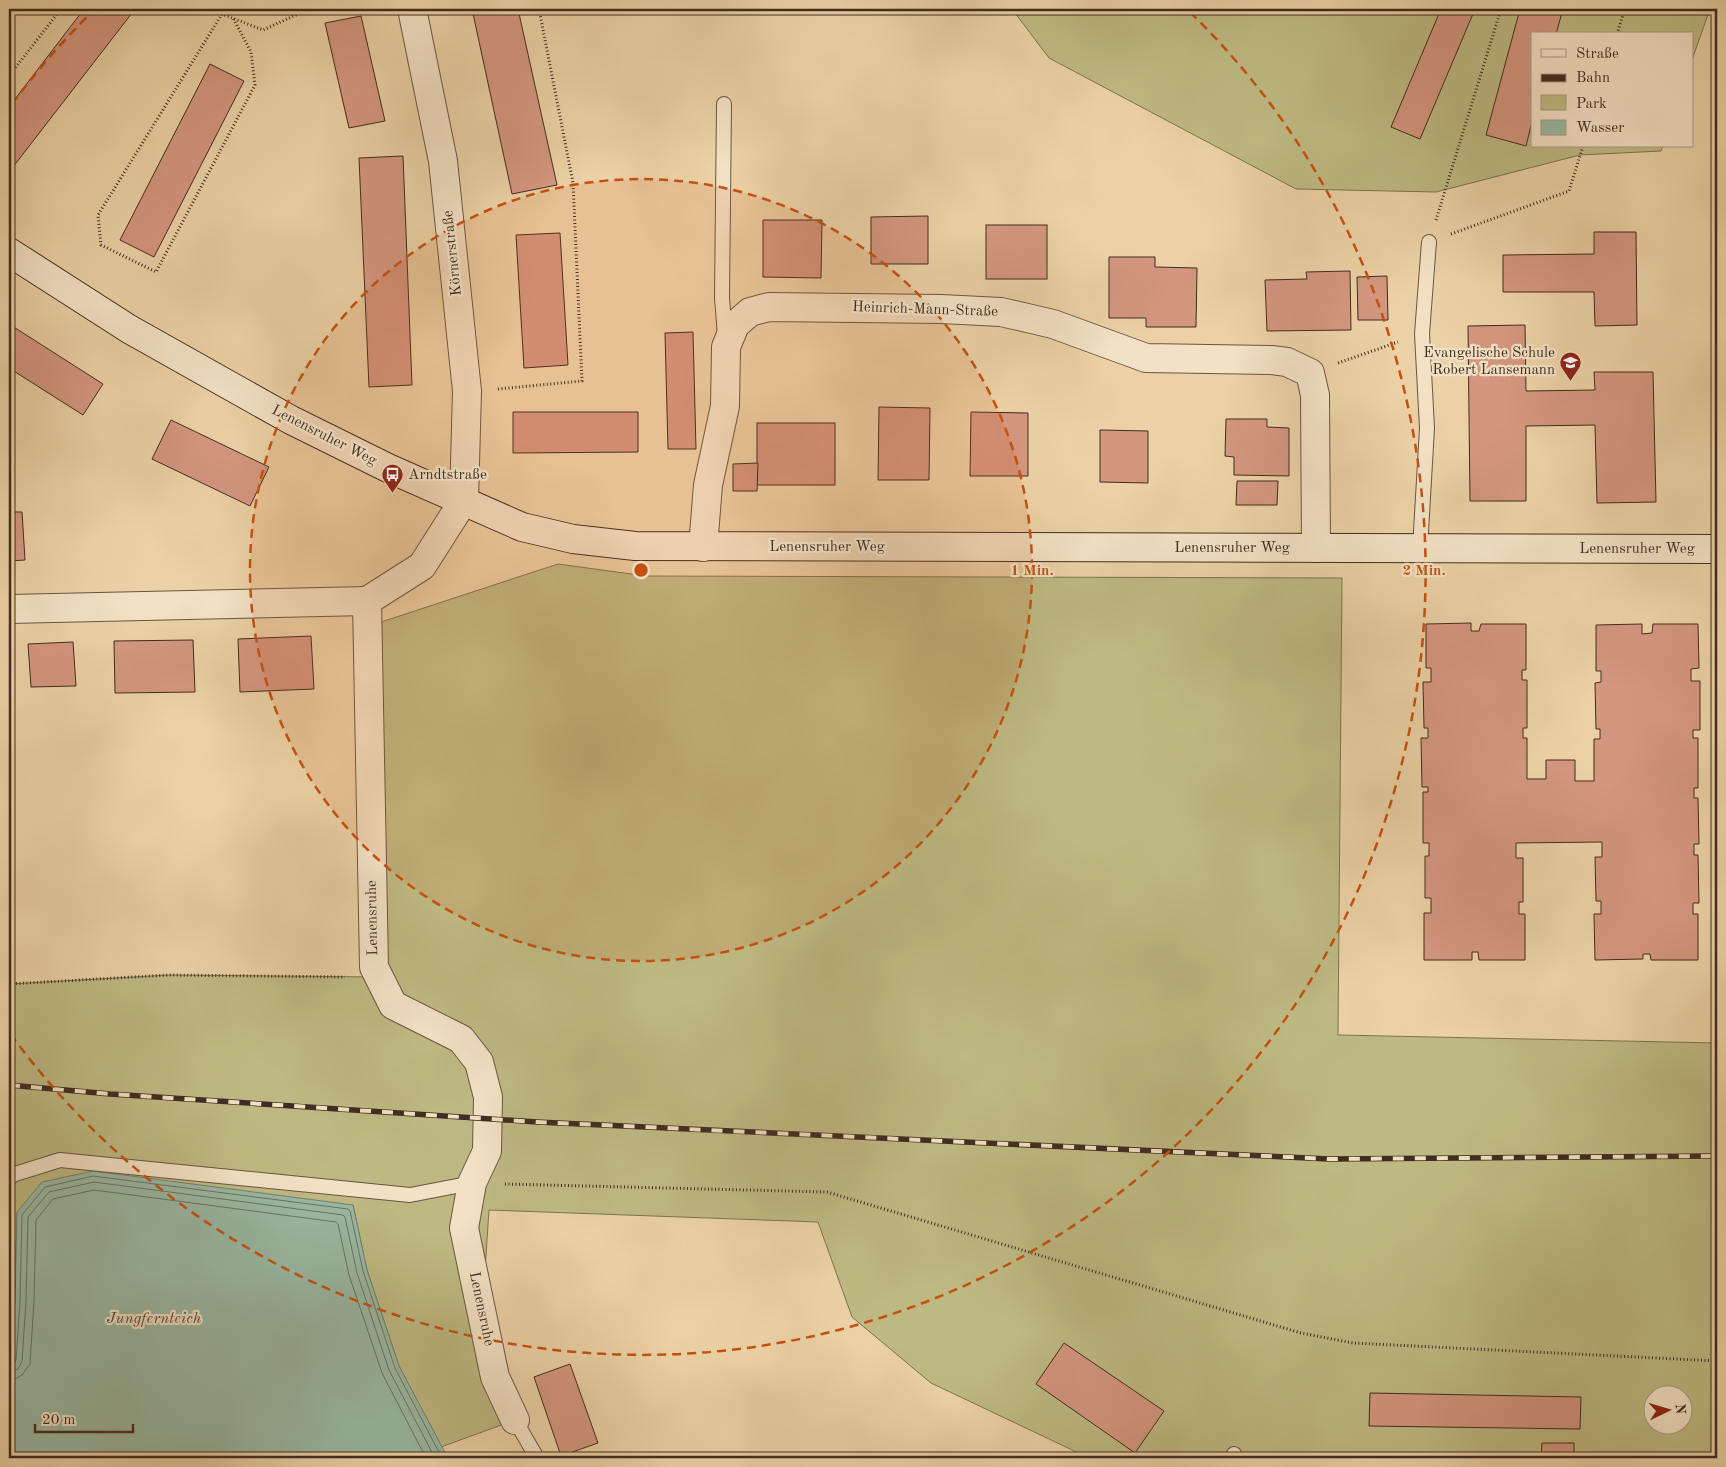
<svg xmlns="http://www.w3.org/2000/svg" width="1726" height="1467" font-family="'Old Standard TT',serif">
	<rect width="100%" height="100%" fill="#ebd1a5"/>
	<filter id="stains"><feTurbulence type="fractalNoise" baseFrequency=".004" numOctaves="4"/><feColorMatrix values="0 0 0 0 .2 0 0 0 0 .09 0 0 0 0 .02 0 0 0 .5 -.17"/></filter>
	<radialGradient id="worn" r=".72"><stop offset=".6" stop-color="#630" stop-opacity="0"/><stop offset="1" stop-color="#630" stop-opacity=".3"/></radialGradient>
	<g fill="#beb982" stroke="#7f7252" fill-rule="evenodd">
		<path d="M1012,9H1710L1692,60V34H1532V146H1663L1661,151L1580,155L1436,192L1296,189L1049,58Z"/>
		<path d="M558,564L646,576L1342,578L1338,1035L1717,1043V1458H1089L931,1383L852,1317L818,1222L489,1210L485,1270L515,1420L441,1447L399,1366L367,1270L353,1205L17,1212L15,1301L9,1396V984L169,975L378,977V623ZM1654,1394H1684V1424H1654Z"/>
	</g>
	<path fill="#99b8a3" stroke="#75806f" d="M93,1171L353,1205L367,1270L399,1366L448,1458H9V1396L15,1301L17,1212L42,1182Z"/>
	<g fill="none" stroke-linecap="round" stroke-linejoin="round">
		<g stroke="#6c7262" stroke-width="1">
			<path d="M9,1365L14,1364L16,1360L20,1301L22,1215L45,1187L93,1176L348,1209L350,1211L363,1271L395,1368L442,1458"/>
			<path d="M9,1372L18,1369L22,1361L26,1301L28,1217L49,1192L94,1182L343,1215L345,1217L357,1273L389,1370L435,1458"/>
			<path d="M9,1379H15L22,1375L30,1364L34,1301L36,1220L53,1199L94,1190L336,1222L338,1224L349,1275L382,1373L426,1458"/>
		</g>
	</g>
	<g fill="#d4967f" stroke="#402c22">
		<path d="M84,9H127L132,13L13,167L9,164V107Z"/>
		<path d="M472,9H518L557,185L512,194Z"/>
		<path d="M1441,9H1475L1420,139L1391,127Z"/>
		<path d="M1520,9H1563L1556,34H1532V122L1526,146L1486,135Z"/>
		<path d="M361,16L385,121L349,128L325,23Z"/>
		<path d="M210,64L244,81L154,257L120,240Z"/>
		<path d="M403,156L412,385L369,387L359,158Z"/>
		<path d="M928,216V264H871V217Z"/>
		<path d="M763,220H822L821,278L763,277Z"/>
		<rect x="986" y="225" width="61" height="54"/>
		<path d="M1594,232H1636L1637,325L1595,326L1594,292H1503V255L1594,254Z"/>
		<path d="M560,233L568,365L524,368L516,235Z"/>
		<path d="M1109,257H1155V267L1197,268L1196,327H1146V318H1109Z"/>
		<path d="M1350,271L1351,330L1267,331L1265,280L1307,279L1306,272Z"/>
		<path d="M1387,276L1388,320H1358L1357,277Z"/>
		<path d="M9,324L103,384L83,415L9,368Z"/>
		<path d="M1525,325L1526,391L1595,390L1594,372H1653L1656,502L1597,503L1595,425L1526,426V501H1470L1468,326Z"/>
		<path d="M693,332L696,449H668L665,333Z"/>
		<path d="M879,407L930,408L929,480H878Z"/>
		<path d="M513,412H638V452L513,453Z"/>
		<path d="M971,412L1028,413V476H970Z"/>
		<path d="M1226,419H1267V427L1289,428V476L1234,475V457L1225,456Z"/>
		<path d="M171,420L269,467L250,506L152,459Z"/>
		<rect x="757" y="423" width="78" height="62"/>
		<path d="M1100,430L1148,431V483L1100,482Z"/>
		<path d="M758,463L757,491H733V464Z"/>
		<path d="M1237,481H1278L1277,505H1236Z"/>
		<path d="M9,512H22L25,560L9,561Z"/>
		<path d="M1471,623V631H1479L1481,624H1526V670H1522V680H1527V728H1523V738H1527V779H1546V760H1575V781H1594V739H1600V729H1596L1595,683L1601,682V671H1596V625L1642,624V634L1652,633L1653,624H1698L1699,668L1691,669V681H1700V730H1693V738H1698V788H1694V798H1698L1699,844H1694V855H1698L1699,903H1693V914H1698V960H1651L1650,954H1643V959L1595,960L1594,914H1601V901H1596L1595,857H1602V842L1516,843V858H1523V902H1519V914H1525V960H1479L1478,952H1472V960H1424V913H1431V898H1425V856H1429V843H1423V792H1428V787H1422L1421,738H1428V728H1424L1423,682H1431V668H1426V624Z"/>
		<path d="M311,636L314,689L240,692L238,639Z"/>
		<path d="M193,640L195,692L115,693L114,641Z"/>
		<path d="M73,642L76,686L31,687L28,644Z"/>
		<path d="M1064,1343L1164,1411L1135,1453L1036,1384Z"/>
		<path d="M570,1364L598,1443L561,1456L534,1377Z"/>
		<path d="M1370,1393L1581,1397L1580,1429L1369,1426Z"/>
		<path d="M1542,1443H1574V1458H1541Z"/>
	</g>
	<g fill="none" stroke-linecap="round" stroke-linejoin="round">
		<defs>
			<g id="lane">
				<path d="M724,104L722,298L725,336"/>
				<path d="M1420,549L1427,428L1422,334L1429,242"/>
				<path d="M9,1178L15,1174L60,1160L410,1195L472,1183"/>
				<path d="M515,1420L537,1458"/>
				<path d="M1234,1458V1454"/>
			</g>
			<g id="street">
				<path d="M412,9L443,161L467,391L464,500L422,566L367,601L374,967L393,1005L461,1039L479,1062L488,1097L487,1151L472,1183L464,1228L495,1377L515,1420"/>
				<path d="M703,547L708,485L725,406L726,347L735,325L750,312L769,307L941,309L1001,312L1053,324L1146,358L1271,360L1287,362L1310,373L1315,395L1316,548"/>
				<path d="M9,609L367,601"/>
			</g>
			<path id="secondary" d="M9,252L129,329L291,420L388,468L522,527L573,539L635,546L1717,549"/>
		</defs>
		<use href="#lane" stroke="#6b5543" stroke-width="16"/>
		<use href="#street" stroke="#6b5543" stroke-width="30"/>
		<use href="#secondary" stroke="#402c22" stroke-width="30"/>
		<g stroke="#402c22" stroke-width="3" stroke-dasharray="1 2.5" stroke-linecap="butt">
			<path d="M216,9L222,14L263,30L309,9"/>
			<path d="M222,14L98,215L101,245L156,272L255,85L251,52L233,18"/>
			<path d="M1617,34L1625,9"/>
			<path d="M9,76L61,9"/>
			<path d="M9,183L13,187L9,192"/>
			<path d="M1436,220L1501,9"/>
			<path d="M1451,234L1569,191L1583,146"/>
			<path d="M1338,363L1398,342"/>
			<path d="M498,389L582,381L573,183L539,9"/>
			<path d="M9,984L169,975L345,977"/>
			<path d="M505,1184L827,1192L1301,1333L1353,1343L1717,1361"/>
		</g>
		<use href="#lane" stroke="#f2e1c4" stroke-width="14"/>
		<use href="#street" stroke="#f2e1c4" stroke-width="28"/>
		<use href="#secondary" stroke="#f2e1c4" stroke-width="28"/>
		<defs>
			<path id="rail" d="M9,1085L110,1094L537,1122L1329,1159L1717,1156"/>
		</defs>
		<use href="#rail" stroke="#402c22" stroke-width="5.5"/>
		<use href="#rail" stroke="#f2e1c4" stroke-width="4" stroke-dasharray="11" stroke-linecap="butt"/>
	</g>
	<circle cx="641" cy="570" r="391" fill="#c65010" fill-opacity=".12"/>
	<g fill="none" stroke="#c65010" stroke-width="2.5" stroke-dasharray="9 6">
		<circle cx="641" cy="570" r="391"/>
		<path d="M12 104A783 783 0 0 1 92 12M1190 12A783 783 0 1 1 12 1036"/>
	</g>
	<defs>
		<symbol id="school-pin" viewBox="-11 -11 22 30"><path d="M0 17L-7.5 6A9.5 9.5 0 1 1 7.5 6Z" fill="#8f2418" stroke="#f2e1c4"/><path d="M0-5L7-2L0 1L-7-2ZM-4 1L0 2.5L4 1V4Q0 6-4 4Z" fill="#fff"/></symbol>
		<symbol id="bus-pin" viewBox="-11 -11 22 30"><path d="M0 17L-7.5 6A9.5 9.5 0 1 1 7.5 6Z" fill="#8f2418" stroke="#f2e1c4"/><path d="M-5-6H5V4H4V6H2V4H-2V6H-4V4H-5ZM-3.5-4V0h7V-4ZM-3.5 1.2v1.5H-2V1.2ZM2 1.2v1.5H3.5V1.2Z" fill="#fff"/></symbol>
	</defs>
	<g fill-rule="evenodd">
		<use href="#school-pin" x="1558" y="350" width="25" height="34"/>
		<use href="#bus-pin" x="380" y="462" width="25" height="34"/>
	</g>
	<g text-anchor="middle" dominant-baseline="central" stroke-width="4.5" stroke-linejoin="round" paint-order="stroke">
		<g font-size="15" fill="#402c22" stroke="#f2e1c4">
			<text transform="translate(453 253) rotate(-96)">Körnerstraße</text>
			<text transform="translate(925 310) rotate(2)">Heinrich-Mann-Straße</text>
			<text transform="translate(324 436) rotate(27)">Lenensruher Weg</text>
			<text x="827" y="547">Lenensruher Weg</text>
			<text x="1232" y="548">Lenensruher Weg</text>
			<text x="1637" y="549">Lenensruher Weg</text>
			<text transform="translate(373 918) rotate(-91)">Lenensruhe</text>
			<text transform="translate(481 1309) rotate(78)">Lenensruhe</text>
		</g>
		<g font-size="15" fill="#402c22" stroke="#f2e1c4" text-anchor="end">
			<text x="1555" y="353">Evangelische Schule<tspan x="1555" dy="17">Robert Lansemann</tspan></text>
			<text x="408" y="475" text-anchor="start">Arndtstraße</text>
		</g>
		<g font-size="16" font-style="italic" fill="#52483c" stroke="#f2e1c4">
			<text x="154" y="1319">Jungfernteich</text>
		</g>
	</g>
	<circle cx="641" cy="570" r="8" fill="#c65010" stroke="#f2e1c4" stroke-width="2.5"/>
	<g font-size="15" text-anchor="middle" font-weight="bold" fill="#c65010" stroke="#f2e1c4" stroke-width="4.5" stroke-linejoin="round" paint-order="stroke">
		<text x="1032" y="575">1 Min.</text>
		<text x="1424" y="575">2 Min.</text>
	</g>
	<rect width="1726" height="1467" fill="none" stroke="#ebd1a5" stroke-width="30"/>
	<rect x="10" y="10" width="1706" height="1447" fill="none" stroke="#402c22" stroke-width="2.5"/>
	<rect x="15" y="15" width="1696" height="1437" fill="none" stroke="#402c22"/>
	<rect x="1531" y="32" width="162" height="115" fill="#f2e1c4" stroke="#ab9983"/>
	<rect x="1541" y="49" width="25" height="8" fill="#f2e1c4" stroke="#ab9983"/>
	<text x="1576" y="58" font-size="15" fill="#402c22">Straße</text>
	<rect x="1541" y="74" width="25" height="8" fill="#402c22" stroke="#ab9983"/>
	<text x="1576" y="82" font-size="15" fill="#402c22">Bahn</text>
	<rect x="1541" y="95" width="25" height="15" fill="#beb982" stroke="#ab9983"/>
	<text x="1576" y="108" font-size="15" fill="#402c22">Park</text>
	<rect x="1541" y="120" width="25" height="15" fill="#99b8a3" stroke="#ab9983"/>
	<text x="1576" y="132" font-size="15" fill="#402c22">Wasser</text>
	<g transform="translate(1668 1410) rotate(85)"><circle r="24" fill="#f2e1c4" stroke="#ab9983"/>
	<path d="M0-4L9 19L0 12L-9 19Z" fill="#8f2418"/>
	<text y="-8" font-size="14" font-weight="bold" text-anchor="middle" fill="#402c22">N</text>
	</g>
	<path d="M35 1424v8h98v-8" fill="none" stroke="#402c22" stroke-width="2.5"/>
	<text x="42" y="1424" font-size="15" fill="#402c22" stroke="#f2e1c4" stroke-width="4" paint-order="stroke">20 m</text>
	<rect width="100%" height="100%" filter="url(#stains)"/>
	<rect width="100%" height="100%" fill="url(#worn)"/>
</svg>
